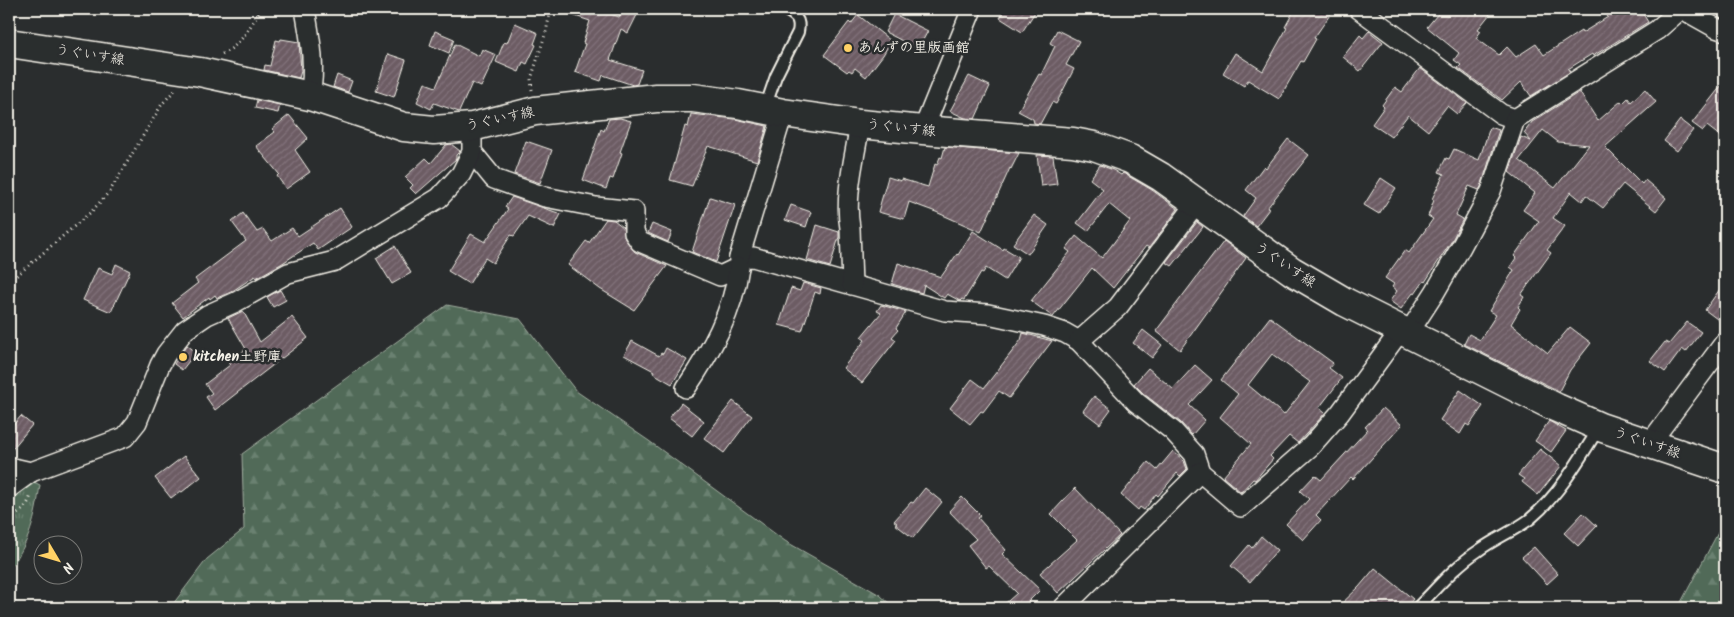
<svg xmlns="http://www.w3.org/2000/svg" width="1734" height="617" font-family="Kalam,'Klee One',sans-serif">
	<defs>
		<pattern id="forest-firs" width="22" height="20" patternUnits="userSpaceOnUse" patternTransform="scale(1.25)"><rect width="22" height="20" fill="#516b59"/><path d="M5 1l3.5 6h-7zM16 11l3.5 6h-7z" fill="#6b8171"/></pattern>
		<pattern id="park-tufts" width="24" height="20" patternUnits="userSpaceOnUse" patternTransform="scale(1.25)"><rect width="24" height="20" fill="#516b59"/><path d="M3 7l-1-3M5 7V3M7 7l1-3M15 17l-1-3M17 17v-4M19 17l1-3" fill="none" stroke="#6b8171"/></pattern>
		<pattern id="building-hatch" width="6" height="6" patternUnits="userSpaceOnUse" patternTransform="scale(1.25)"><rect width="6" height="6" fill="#6c5b64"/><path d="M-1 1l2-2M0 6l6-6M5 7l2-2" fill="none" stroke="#82737a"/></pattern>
	</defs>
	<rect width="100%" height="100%" fill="#2a2d2e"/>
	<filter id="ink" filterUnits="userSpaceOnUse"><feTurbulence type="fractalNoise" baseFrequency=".02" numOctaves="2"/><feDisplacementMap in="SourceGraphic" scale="10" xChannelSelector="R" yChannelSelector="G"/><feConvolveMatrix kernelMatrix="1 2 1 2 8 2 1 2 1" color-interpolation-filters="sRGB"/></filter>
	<g filter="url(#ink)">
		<g fill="url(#forest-firs)" stroke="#a2aea0">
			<path d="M447,305L520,319L576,391L649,441L785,541L880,595L894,608H170L207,559L244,529L242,454Z"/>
			<path d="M1721,527L1725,529V608H1678Z"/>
		</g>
		<path fill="url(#park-tufts)" stroke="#a2aea0" d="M32,481L40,485C35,520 30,541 9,570V498Z"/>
		<g fill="url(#building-hatch)" stroke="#f4f1e8" fill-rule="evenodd">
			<path d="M561,9H597L619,17L623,9H640L628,33L621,29L610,60L642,70L637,84L633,85L603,75L601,81L575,72L585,44L583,43L590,21L560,11Z"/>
			<path d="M1005,9H1037L1022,32L1000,18Z"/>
			<path d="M1295,9H1334L1314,38L1316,39L1303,62L1301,61L1279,99L1248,80L1244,86L1223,73L1235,53L1263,71L1287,28L1285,27Z"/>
			<path d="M1442,9H1494L1478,29L1481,31L1476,38L1499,55L1507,47L1516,57L1536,44L1544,55L1581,31L1582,33L1608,17L1602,9H1640L1648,22L1593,56L1592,54L1568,69L1570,72L1531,96L1521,82L1502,100L1458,68L1461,65L1454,60L1459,53L1427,27Z"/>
			<path d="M894,14L928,31L918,49L885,32Z"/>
			<path d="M858,15L891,41L883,55L866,77L855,68L852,72L849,70L847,72L824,55L849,22L851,24Z"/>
			<path d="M515,23L538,33L534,44L536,45L527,64L523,62L519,72L496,62L504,42L507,43Z"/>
			<path d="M1057,30L1079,41L1066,65L1074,69L1056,104L1052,102L1040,124L1034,123L1033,119L1018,111L1039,74L1041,75L1055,46L1050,43Z"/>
			<path d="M435,31L454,39L449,53L430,45Z"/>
			<path d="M1369,31L1383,42L1360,71L1343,57L1360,35L1363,38Z"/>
			<path d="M281,39L299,42L301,71L299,78L264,70L265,65L270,66L276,40L280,41Z"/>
			<path d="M455,44L479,56L482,49L496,55L481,87L472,83L459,112L434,103L431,109L417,102L425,83L436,87Z"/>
			<path d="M388,54L406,60L394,97L376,91Z"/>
			<path d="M1420,68L1467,103L1457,114L1447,106L1428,131L1408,115L1391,137L1372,124L1384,107L1382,105L1395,87L1402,92Z"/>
			<path d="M337,75L352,81L348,92L333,87Z"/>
			<path d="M969,76L990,86L975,119L965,118L950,111Z"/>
			<path d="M1725,81V140L1707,126L1703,131L1692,123Z"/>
			<path d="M1645,89L1656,102L1605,147L1642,184L1645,180L1666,198L1656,211L1623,184L1603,208L1586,195L1582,201L1571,192L1553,218L1565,226L1547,250L1551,253L1521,295L1524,297L1518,307L1520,309L1511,324L1548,353L1570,327L1591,343L1570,370L1559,391L1464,344L1469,334L1480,340L1496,315L1489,311L1514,270L1510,267L1516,258L1514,256L1539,221L1523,210L1535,193L1509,172L1521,137L1531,141L1524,133L1532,122L1581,91L1580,93L1598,121L1621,101L1623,103L1628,98L1631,102ZM1543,130L1558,142L1589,145L1555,188L1519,160Z"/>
			<path d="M257,100L280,105L278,113L255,108Z"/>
			<path d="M691,114L735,119L767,126L757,161L708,146L692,186L670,180L685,126L688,127Z"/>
			<path d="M289,115L308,138L295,150L310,172L286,189L277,176L279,174L256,146L275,132L272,129Z"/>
			<path d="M620,118L631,121L620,152L622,153L613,179L610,178L606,189L583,180L601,129L604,131L609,119Z"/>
			<path d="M1680,120L1693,130L1677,151L1664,141Z"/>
			<path d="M1490,127L1499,130L1481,187L1479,190L1469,186L1456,215L1463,219L1451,242L1425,282L1424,281L1415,294L1413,293L1401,309L1390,301L1397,291L1392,287L1394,284L1385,278L1405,250L1409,253L1433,219L1428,216L1434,200L1432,199L1444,174L1439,172L1446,158L1449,159L1454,149L1479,160Z"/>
			<path d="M1288,139L1309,155L1267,208L1269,209L1256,226L1243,216L1256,198L1246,190L1264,166L1266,168Z"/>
			<path d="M526,141L552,150L540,183L514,174Z"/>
			<path d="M451,144L460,151L456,155V159L416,194L410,188L413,185L405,177L426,158L431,163L446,145Z"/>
			<path d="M945,147L1019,153L1011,169L1010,168L981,232L936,212L909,202L904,219L878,212L888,177L901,181V179L928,187L935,164L937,165L940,157L942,158Z"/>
			<path d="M1037,155L1053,156L1057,184L1041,186Z"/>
			<path d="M1100,165L1113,170L1121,175L1123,173L1152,190L1178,209L1149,248L1146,246L1113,288L1092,268L1053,317L1031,301L1070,252L1066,249L1076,236L1102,258L1130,221L1109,204L1088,231L1077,223L1103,189L1090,179Z"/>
			<path d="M1381,178L1396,188L1379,214L1364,205Z"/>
			<path d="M512,197L561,214L554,228L528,216L514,236L511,235L493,263L485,258L469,284L448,271L471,234L485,242L508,209L505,207Z"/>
			<path d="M710,197L735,205L716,262L692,252Z"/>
			<path d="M791,205L811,212L806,227L785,220Z"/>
			<path d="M340,208L352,227L318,250L313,243L281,264L256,278L255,276L231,292L217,298L215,295L210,299L209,297L183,317L172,303L198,283L195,279L246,241L232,222L243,213L257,232L263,229L272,241L292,228L298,236Z"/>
			<path d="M1034,215L1048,225L1028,254L1013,244Z"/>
			<path d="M606,219L614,220L623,227L625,239L635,252L667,266L634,310L600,289L568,265L586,241L589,243Z"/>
			<path d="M1197,222L1203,227L1172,266L1166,262Z"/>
			<path d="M652,224L672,232L668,242L648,233Z"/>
			<path d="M817,225L839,232V237L830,267L807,260Z"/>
			<path d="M973,231L1003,250L1004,248L1019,257L1005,280L986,268L983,273L981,272L964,300L962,299L960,301L947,294L944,298L924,285L922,293L892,284L898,263L941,277L957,254L958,255Z"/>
			<path d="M1224,241L1246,258L1180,350L1156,331Z"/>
			<path d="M395,246L411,273L392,284L376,258Z"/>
			<path d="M116,264L130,271L111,312L83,300L98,268L112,274Z"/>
			<path d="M1725,282V325L1705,310Z"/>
			<path d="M803,283L821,288L820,294L815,292L802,331L779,325L791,288L800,291Z"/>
			<path d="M280,290L286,300L273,307L267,297Z"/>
			<path d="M881,305L906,312L896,328L898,330L892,337L896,340L862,383L843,368L865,340L861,337L881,313L877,311Z"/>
			<path d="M243,311L260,342L292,317L308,338L215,410L206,397L212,393L205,384L230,365L228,363L246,349L228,318Z"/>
			<path d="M1270,317L1333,363L1329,368L1342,378L1319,408L1325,413L1298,443L1289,436L1270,456L1273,459L1255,480L1253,479L1241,492L1223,477L1251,444L1220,417L1238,394L1221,380ZM1272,354L1310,382L1284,415L1248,385Z"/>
			<path d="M1687,322L1701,332L1686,352L1682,349L1665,372L1650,361L1665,342L1669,344Z"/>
			<path d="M1143,330L1162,345L1152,358L1133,343Z"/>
			<path d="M1023,333L1052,341L1009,398L999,391L983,412L981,411L970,424L950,408L972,379L984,388L1021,340Z"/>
			<path d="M632,341L659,356L661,353L663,354L666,348L687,360L672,384L653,373L654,371L624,355Z"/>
			<path d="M187,345L196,352L182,370L174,364Z"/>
			<path d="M1195,365L1212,380L1189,405L1205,420L1192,435L1180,422L1144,394L1134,384L1148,368L1173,389Z"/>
			<path d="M1460,390L1483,406L1469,426L1466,424L1460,434L1440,420Z"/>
			<path d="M1094,396L1111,409L1100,424L1083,411Z"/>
			<path d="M733,401L752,416L724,453L704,438Z"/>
			<path d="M681,403L704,421L692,436L669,418Z"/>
			<path d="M1383,408L1402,425L1353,479L1351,477L1316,515L1321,520L1303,540L1286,524L1309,499L1300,491L1315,475L1321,480L1368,429L1365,427Z"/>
			<path d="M21,416L32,425L9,453V430Z"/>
			<path d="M1549,421L1566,431L1551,452L1535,441Z"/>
			<path d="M1540,449L1561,466L1538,495L1522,482L1524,479L1518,475Z"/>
			<path d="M1173,451L1184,461L1187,469L1180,476L1177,473L1158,496L1156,494L1144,510L1140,507L1138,510L1121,495L1148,462L1157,470Z"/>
			<path d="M184,456L201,477L182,492L180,491L171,498L155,478Z"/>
			<path d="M925,488L942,502L913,538L895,524L897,523L894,521L911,502L913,503Z"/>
			<path d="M1075,488L1120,535L1058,593L1040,573L1077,540L1051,514Z"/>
			<path d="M962,497L981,516L978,518L1006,550L1002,554L1040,590L1022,608H1000L1017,593L989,566L986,568L968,545L976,539L949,511Z"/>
			<path d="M1583,513L1597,526L1578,546L1564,533Z"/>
			<path d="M1261,536L1277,550L1250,582L1231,566L1249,545L1252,548Z"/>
			<path d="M1534,547L1558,574L1547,584L1522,557Z"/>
			<path d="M1375,568L1413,599L1406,608H1337L1359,587Z"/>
		</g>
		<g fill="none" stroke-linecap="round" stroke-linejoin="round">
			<defs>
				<g id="lane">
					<path d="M765,108L776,76L798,32C801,19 795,15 784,9"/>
					<path d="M1417,608C1436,589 1455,566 1478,551C1494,539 1514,531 1530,519C1559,495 1579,460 1599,428"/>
				</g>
				<g id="street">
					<path d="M305,9C310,38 316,66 310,96"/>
					<path d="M1359,9L1501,114L1515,119"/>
					<path d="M1682,9L1716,28L1725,31"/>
					<path d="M923,130L972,9"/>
					<path d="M472,152L494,179L545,197L596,207L634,211V233L640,242L720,276L739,267V258L753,257L945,311L988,314L1044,326L1065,333L1079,341L1136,402L1173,431L1194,454L1200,472L1241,507L1311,446L1340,413L1395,338L1413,326L1435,292L1461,247L1491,191L1515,119L1657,30L1681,9"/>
					<path d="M739,258L783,113"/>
					<path d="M852,285L850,228C844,196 855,156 860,124"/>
					<path d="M1079,341L1118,307L1197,203"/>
					<path d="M686,388C711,351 733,312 739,267"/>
					<path d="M1654,446L1656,435L1725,342"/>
					<path d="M9,467L31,472L125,437L137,422L160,365L166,354L185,330L207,315L236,302L288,273L335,261L439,198L461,174L472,152V140"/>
					<path d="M9,488L31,472"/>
					<path d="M1063,608L1200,472"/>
				</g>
				<path id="secondary" d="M9,43L200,72L310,96L404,127L434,130L472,127L535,111L656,98H693L738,104L783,113L860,124L923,130L1073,142L1094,146L1130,159L1161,177L1292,271L1345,302L1557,408L1600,427L1725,469"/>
			</defs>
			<use href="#lane" stroke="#f4f1e8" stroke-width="14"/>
			<use href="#street" stroke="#f4f1e8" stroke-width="22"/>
			<use href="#secondary" stroke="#f4f1e8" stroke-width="31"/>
			<g stroke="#f4f1e8" stroke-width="3" stroke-dasharray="1 4" stroke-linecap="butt">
				<path d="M222,54C242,45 250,26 261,9"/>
				<path d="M532,90L531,79L546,32L551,9"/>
				<path d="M9,282L91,212L110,191L162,104L175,90"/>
				<path d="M9,519C19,514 29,506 31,494"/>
				<path d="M9,540L12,541"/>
			</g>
			<use href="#lane" stroke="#2a2d2e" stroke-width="10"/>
			<use href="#street" stroke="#2a2d2e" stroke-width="19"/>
			<use href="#secondary" stroke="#2a2d2e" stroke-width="28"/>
		</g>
	</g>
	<g fill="#ffd166" stroke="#2a2d2e" stroke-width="2">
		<circle cx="848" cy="48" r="5"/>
		<circle cx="183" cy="357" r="5"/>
	</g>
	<g text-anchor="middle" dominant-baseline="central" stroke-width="5" stroke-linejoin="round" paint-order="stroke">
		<g font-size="14" font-weight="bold" fill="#f4f1e8" stroke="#2a2d2e" text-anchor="start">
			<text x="858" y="48">あんずの里版画館</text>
			<text x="193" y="357">kitchen土野庫</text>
		</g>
		<g font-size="14" fill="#f4f1e8" stroke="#2a2d2e">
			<text transform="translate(90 55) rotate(9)">うぐいす線</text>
			<text transform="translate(500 119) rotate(-12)">うぐいす線</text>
			<text transform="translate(901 128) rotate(6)">うぐいす線</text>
			<text transform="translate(1285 265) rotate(34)">うぐいす線</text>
			<text transform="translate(1647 443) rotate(19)">うぐいす線</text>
		</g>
	</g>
	<rect width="1734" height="617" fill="none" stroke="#2a2d2e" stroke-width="30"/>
	<rect x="15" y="15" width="1704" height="587" fill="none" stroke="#f4f1e8" stroke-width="2" filter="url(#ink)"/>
	<g transform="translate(58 560) rotate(128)"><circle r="24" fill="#2a2d2e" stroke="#7b7b78"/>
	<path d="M0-4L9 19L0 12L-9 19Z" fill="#ffd166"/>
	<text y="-8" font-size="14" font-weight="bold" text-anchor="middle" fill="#f4f1e8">N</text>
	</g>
</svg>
